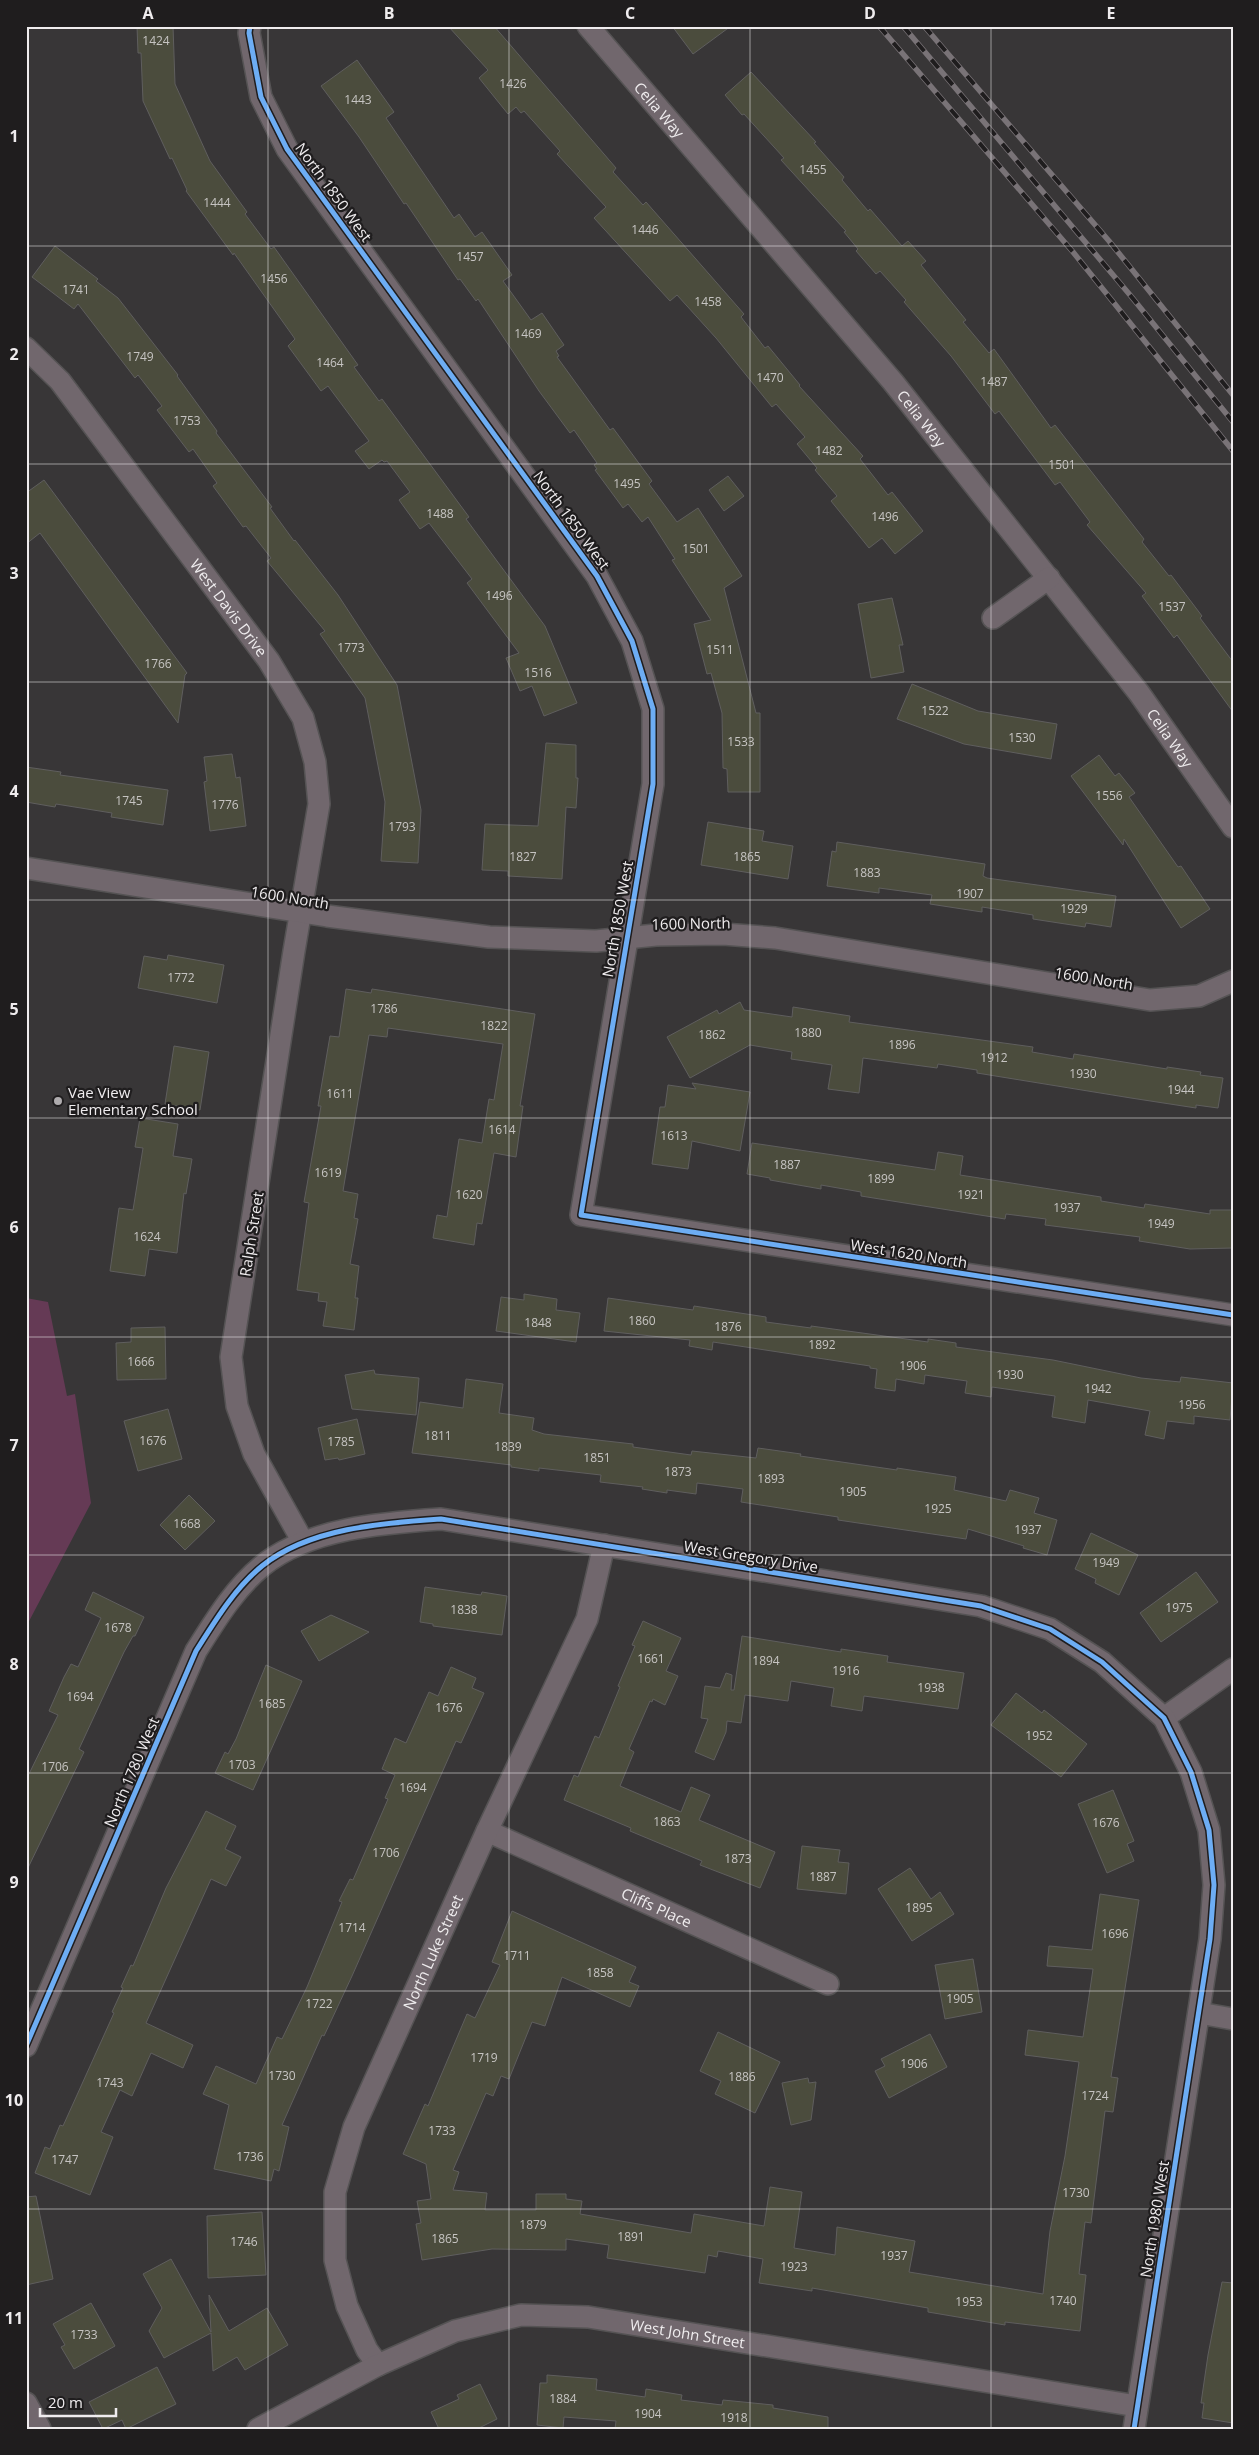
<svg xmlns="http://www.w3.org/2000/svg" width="1259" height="2455" font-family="'Open Sans',sans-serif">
	<rect width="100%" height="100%" fill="#383637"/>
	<path fill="#653a55" d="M26,1298L48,1302L67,1396L75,1394L91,1503L26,1627Z"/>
	<g fill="#4b4c3d" stroke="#5f5e5e">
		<path d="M137,26H173L175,84L210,161L247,212L245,214L271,249L274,247L358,365L354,367L379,401L382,399L469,517L466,519L545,626L577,703L544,716L532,686L520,691L506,658L519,653L467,583L472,579L429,523L420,529L399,500L410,492L387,461L384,462L382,460L369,469L355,451L369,441L328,386L321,391L288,346L295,339L234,253L233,255L186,191L187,190L172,158L170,159L143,101L141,53H138Z"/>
		<path d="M448,26H494L616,168L613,172L643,205L646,202L744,314L741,317L765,348L768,346L800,385L799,386L863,456L860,459L888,495L892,492L923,531L895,554L882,538L869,548L831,501L837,496L815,470L817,468L797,444L805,437L776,404L772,407L716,338L677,295L670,301L594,218L606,207L557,154L560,151L524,111L521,113L516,107L508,114L479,78L488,70Z"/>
		<path d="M672,26H731L693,54Z"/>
		<path d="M357,60L394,112L386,118L454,218L459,214L475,237L482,232L512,275L503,281L531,320L542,313L564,345L556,351L559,356L557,357L610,430L613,428L652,481L649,484L677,522L698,508L742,576L724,588L756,713H760V792H728L727,769L723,768L722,713L711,673L707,674L694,624L711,620L672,560L675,559L648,517L642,522L628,504L623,508L595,470L597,469L594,465L597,463L574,430L570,433L539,391L478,299L476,301L460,279L458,280L406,203L404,204L359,137L321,86Z"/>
		<path d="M751,72L816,142L814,143L844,177L842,180L868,211L870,209L902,246L908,241L926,261L921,265L966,320L963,322L989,353L994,349L1051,428L1055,425L1144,539L1142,542L1169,576L1171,575L1202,616L1200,618L1233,662V712L1177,635L1174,638L1142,596L1146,593L1087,525L1090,522L1060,482L1055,485L999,411L995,414L951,356L904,302L906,300L880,271L876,274L856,251L858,249L844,232L846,231L781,160L784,158L744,114L742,115L725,95Z"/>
		<path d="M55,246L98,279L96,281L118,298L178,375L177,376L217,431L216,433L272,507L270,508L294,541L295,540L338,595L397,685L421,810L418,863L381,861L385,802L365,698L320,634L325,631L267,561L271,558L246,526L243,527L213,486L217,483L193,449L189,452L157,410L162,406L138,375L135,378L78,304L74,309L32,277Z"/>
		<path d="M728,476L744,496L724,511L709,490Z"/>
		<path d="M44,480L187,673L185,675L178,723L40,533L26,544V493Z"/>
		<path d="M892,598L903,645H899L904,672L871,678L858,604Z"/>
		<path d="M912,684L978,711L1057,724L1051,759L964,744L897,719Z"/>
		<path d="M546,743L576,745V778H578L576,808L566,807L562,879L508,876V871L482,870L485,824L538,826Z"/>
		<path d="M232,754L236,778L240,777L246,826L210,831L204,782L207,781L204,757Z"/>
		<path d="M1099,755L1115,776L1119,773L1135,793L1129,797L1178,867L1181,866L1210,909L1181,928L1124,839L1123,845L1071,776Z"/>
		<path d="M26,767L61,772L60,775L168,790L163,825L111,817L112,813L56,804L55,807L26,802Z"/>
		<path d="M708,822L764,831L762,841L793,846L788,879L701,865Z"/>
		<path d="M837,842L985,864L983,876L987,878L1116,896L1111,927L1086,923L1085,927L1033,919V915L982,907V912L930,904L932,895L879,888V893L827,886L832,851L836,852Z"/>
		<path d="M168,955L224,965L217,1003L138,988L144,956L167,960Z"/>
		<path d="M346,989L371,993L372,989L535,1014L520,1106H523L516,1157L494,1153L482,1224L477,1223L474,1245L433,1238L437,1215L447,1217L459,1139L482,1143L489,1099L494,1100L503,1044L388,1028L387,1037L369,1035L343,1191L358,1194L354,1218L358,1219L350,1264L359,1266L355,1298H358L354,1330L323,1326L327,1302L318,1301L319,1293L297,1290L309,1203L304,1202L321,1106H318L330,1036L339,1037Z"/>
		<path d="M740,1002L744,1010L792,1017L793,1007L850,1016L849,1022L1033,1047L1032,1052L1073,1059L1074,1054L1167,1069V1067L1201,1072L1200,1075L1223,1078L1218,1108L1196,1105V1108L1131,1098L977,1073V1070L938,1064L937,1068L863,1058L859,1093L828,1089L832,1065L791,1059L792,1052L750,1045L690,1078L667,1037L717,1010L719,1014Z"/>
		<path d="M174,1046L209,1052L200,1110L165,1104Z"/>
		<path d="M692,1083L750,1092L740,1151L692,1141L688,1169L652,1164L660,1107H665L668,1085L696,1089Z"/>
		<path d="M140,1118L178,1124L173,1156L192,1159L186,1194L184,1193L177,1253L149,1249L145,1276L110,1271L119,1208L133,1210L143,1148L135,1147Z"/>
		<path d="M752,1143L935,1170L938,1152L963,1156L960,1175L1101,1197V1201L1144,1208L1145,1204L1210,1214V1210H1233V1248L1190,1249L1139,1241L1140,1237L1045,1225L1046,1219L1006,1214L1005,1219L861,1196V1192L821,1185V1189L770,1180V1178L747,1174Z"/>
		<path d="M524,1294L557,1299L556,1310L580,1313L576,1342L496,1331L501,1297L524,1300Z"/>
		<path d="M608,1298L693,1310L694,1306L766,1317V1322L811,1328V1326L928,1342V1339L956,1343V1347L1053,1360L1141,1378L1180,1382L1181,1377L1233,1383L1230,1420L1194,1416V1424L1167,1421L1164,1439L1145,1435L1150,1411L1088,1400L1085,1423L1052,1417L1055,1396L992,1387L991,1397L965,1393L967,1381L925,1375L924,1384L896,1379L895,1391L875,1388L877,1369L870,1368V1366L713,1342L712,1350L689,1346L690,1340L604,1331Z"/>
		<path d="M165,1327L166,1379L117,1380L116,1343L131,1342V1328Z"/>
		<path d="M374,1370L375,1374L419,1378L416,1415L352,1409L345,1375Z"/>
		<path d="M466,1379L503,1384L499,1413L534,1418L532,1430L544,1434L633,1444V1447L691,1455L692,1451L756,1458L758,1448L801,1454L800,1456L897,1470V1468L956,1477L954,1490L1006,1501L1010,1490L1039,1498L1034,1513L1057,1520L1047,1555L1023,1548L1024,1546L968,1529L966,1539L838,1520V1517L741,1502L743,1489L697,1483L696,1494L667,1490V1493L642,1489L643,1487L600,1482L601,1475L539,1468V1471L511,1467V1465L412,1453L420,1402L463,1408Z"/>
		<path d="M168,1409L182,1459L138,1471L124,1421Z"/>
		<path d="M357,1419L365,1454L339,1460L338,1458L325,1460L318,1428Z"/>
		<path d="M189,1495L215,1521L185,1550L160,1525Z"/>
		<path d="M1091,1533L1138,1555L1119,1595L1095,1583L1096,1579L1075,1569Z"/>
		<path d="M1196,1572L1218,1602L1161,1642L1140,1613Z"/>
		<path d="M425,1587L481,1595L482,1592L507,1596L502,1635L433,1626V1624L420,1622Z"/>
		<path d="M93,1592L144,1617L135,1636H133L124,1652L79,1749L84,1752L26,1872V1780L58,1715L49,1711L64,1677L71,1664L78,1667L101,1618L85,1610Z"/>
		<path d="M331,1615L369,1632L319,1661L301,1631Z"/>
		<path d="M643,1621L681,1638L666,1671L678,1676L665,1705L653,1699L652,1702L650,1701L629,1749L634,1752L620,1786L681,1812L691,1787L710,1795L699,1820L775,1852L760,1888L700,1865L702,1861L630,1831L631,1828L564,1800L574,1775L578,1777L595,1736L599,1738L620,1687L618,1686L635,1646L632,1645Z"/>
		<path d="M742,1636L841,1652V1649L888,1656L887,1662L964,1673L958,1709L864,1696L862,1711L831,1706L834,1688L791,1681L788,1701L745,1695L741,1723L727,1721L726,1732L714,1760L695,1752L708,1719L701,1718L705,1686L720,1688L726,1673L732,1675L731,1690H734Z"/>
		<path d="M266,1665L302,1681L253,1790L215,1773L225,1752L228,1754L236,1739Z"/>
		<path d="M451,1667L476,1678L472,1688L484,1693L461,1743L456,1741L352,1976L324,2036L322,2035L282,2125L289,2127L279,2171L274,2169L271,2181L214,2169L229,2105L203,2094L216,2066L256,2084L277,2037L282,2039L307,1987L342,1902L339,1901L350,1879L353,1880L388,1799L385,1798L395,1775L382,1769L395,1738L406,1743L429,1692L438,1696Z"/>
		<path d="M1016,1693L1042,1713L1044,1710L1087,1744L1061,1777L991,1725Z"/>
		<path d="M1113,1790L1134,1841L1127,1844L1134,1861L1107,1873L1078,1804Z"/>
		<path d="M206,1811L236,1826L225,1849L241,1857L226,1886L211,1879L146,2023L193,2045L183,2068L151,2053L132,2096L120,2090L101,2132L113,2137L90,2195L35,2173L45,2147L50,2149L60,2125L63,2126L114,2013L112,2012L123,1988L121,1987L131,1965L133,1966L166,1888Z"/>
		<path d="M802,1846L840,1850L838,1862L849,1863L846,1894L797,1889Z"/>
		<path d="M910,1868L931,1899L940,1892L954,1914L912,1941L878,1889Z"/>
		<path d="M1100,1894L1139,1900L1111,2077L1118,2078L1113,2112L1105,2111L1091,2223L1085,2222L1079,2274L1086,2275L1080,2331L1005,2322V2325L928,2312V2308L812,2288V2291L759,2283L763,2259L718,2251L717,2257L708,2255L705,2273L607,2258L609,2245L566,2239V2250L492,2249L422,2260L416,2224L421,2223L417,2201L431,2199L426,2164L403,2154L425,2104L428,2106L467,2014L475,2018L500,1965L492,1962L512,1911L636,1967L629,1982L639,1986L630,2007L562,1977L545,2026L532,2022L509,2079L501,2076L493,2096L486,2093L453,2170L459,2172L453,2190L487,2193L485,2210H536V2194H566V2199L582,2201L580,2214L691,2233L694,2214L764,2226L770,2187L802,2192L794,2248L835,2255L837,2227L915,2241L909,2272L1043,2294L1050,2231L1065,2156L1079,2062L1025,2055L1028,2030L1083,2037L1093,1969L1047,1966L1049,1946L1092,1950Z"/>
		<path d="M973,1959L982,2012L945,2019L935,1965Z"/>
		<path d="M718,2032L780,2062L755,2113L715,2094L721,2081L700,2071Z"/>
		<path d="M930,2034L947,2067L889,2098L875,2071L885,2066L881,2059Z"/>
		<path d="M808,2078L809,2083L816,2082L811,2120L791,2125L782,2083Z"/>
		<path d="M36,2196L53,2279L26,2285V2197Z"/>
		<path d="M262,2212L266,2275L208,2278L207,2216Z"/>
		<path d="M171,2259L211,2332L209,2295L229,2331L267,2308L288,2345L245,2370L237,2357L213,2371L211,2333L164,2358L149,2331L162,2308L143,2274Z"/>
		<path d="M1222,2282L1233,2283V2423L1202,2418L1204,2403H1201L1208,2355Z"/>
		<path d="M91,2303L115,2346L74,2369L61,2347L65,2345L53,2324Z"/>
		<path d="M157,2367L176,2404L126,2429L122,2420L103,2429L89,2402Z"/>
		<path d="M547,2375L597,2379L596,2390L645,2397L646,2389L682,2395L681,2400L722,2405L723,2400L773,2405V2408L828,2417V2429H615L616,2421L564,2417L563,2428L537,2425L540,2383H547Z"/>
		<path d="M480,2384L497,2419L477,2429H439L431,2412L459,2399L457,2395Z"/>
	</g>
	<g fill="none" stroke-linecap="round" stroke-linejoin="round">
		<defs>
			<g id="street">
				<path d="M250,26L249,33L261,97L287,149L597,576L632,641L653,709V784L581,1215L1233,1315"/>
				<path id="s1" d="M588,26L893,382L1139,693L1233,827"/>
				<path id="s2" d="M26,348L60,381L269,661L303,718L315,762L319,804L294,951L231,1357L237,1406L254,1454L303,1542"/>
				<path d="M993,618L1049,578"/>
				<path d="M26,868L327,916L489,937L596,941L656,935L723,934L775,938L1150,1000L1199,996L1233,981"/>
				<path d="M1164,1718L1233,1669"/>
				<path id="s3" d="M487,1831L828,1984"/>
				<path d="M1199,2013L1233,2019"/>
				<path d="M26,2046L196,1651C215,1621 234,1589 262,1566C309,1528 383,1523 441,1519L981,1606L1050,1629L1102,1662L1164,1718L1191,1772L1209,1830L1214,1885L1210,1939L1134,2429"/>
				<path id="s4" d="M378,2365L367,2350L347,2306L335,2260V2192L354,2127L487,1831L587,1619L604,1545"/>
				<path d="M26,2403L40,2429"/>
				<path id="s5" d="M258,2429L378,2365L455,2331L521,2315L588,2317L1137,2406"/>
			</g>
		</defs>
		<use href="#street" stroke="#555354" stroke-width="24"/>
		<use href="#street" stroke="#71676d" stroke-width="21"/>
		<defs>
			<g id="rail">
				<path d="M879,26L1073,252L1233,451"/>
				<path d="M903,26L1130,295L1233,422"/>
				<path d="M924,26L1109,241L1233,395"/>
			</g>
		</defs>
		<use href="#rail" stroke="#797377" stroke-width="5.5"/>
		<use href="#rail" stroke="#1f1d1e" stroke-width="4" stroke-dasharray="11" stroke-linecap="butt"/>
		<defs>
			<g id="cycleway">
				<path d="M250,26L249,33L261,97L287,149L597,576L632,641L653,709V784L581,1215L1233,1315"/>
				<path d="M26,2046L196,1651C215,1621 234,1589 262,1566C309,1528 383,1523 441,1519L981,1606L1050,1629L1102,1662L1164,1718L1191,1772L1209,1830L1214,1885L1210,1939L1134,2429"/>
			</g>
		</defs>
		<use href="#cycleway" stroke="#1f1d1e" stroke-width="8"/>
		<use href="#cycleway" stroke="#6dadf4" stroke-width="5"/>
	</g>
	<path fill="none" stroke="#efecee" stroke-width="1" stroke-opacity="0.55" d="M268,26V2429M509,26V2429M750,26V2429M991,26V2429M26,246H1233M26,464H1233M26,682H1233M26,900H1233M26,1118H1233M26,1337H1233M26,1555H1233M26,1773H1233M26,1991H1233M26,2209H1233"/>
	<circle fill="#afacae" stroke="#1f1d1e" stroke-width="2" cx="58" cy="1101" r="5"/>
	<g text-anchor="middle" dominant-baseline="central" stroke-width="4.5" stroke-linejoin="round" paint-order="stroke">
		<g font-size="12" fill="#c6c4c2">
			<text x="156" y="40">1424</text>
			<text x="513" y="83">1426</text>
			<text x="358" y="99">1443</text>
			<text x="813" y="169">1455</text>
			<text x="217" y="202">1444</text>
			<text x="645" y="229">1446</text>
			<text x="470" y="256">1457</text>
			<text x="274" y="278">1456</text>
			<text x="76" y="289">1741</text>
			<text x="708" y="301">1458</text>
			<text x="528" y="333">1469</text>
			<text x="140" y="356">1749</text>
			<text x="330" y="362">1464</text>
			<text x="770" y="377">1470</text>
			<text x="994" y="381">1487</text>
			<text x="187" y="420">1753</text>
			<text x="829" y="450">1482</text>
			<text x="1062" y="464">1501</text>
			<text x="627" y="483">1495</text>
			<text x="440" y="513">1488</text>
			<text x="885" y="516">1496</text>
			<text x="696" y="548">1501</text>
			<text x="499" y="595">1496</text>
			<text x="1172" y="606">1537</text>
			<text x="351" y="647">1773</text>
			<text x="720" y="649">1511</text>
			<text x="158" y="663">1766</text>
			<text x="538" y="672">1516</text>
			<text x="935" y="710">1522</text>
			<text x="1022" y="737">1530</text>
			<text x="741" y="741">1533</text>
			<text x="1109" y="795">1556</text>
			<text x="129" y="800">1745</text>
			<text x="225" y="804">1776</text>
			<text x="402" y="826">1793</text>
			<text x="523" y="856">1827</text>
			<text x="747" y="856">1865</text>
			<text x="867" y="872">1883</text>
			<text x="970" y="893">1907</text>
			<text x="1074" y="908">1929</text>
			<text x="181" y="977">1772</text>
			<text x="384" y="1008">1786</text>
			<text x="494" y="1025">1822</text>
			<text x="808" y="1032">1880</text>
			<text x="712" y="1034">1862</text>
			<text x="902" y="1044">1896</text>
			<text x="994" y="1057">1912</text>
			<text x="1083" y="1073">1930</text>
			<text x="1181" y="1089">1944</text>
			<text x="340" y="1093">1611</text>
			<text x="502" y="1129">1614</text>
			<text x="674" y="1135">1613</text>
			<text x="787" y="1164">1887</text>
			<text x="328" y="1172">1619</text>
			<text x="881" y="1178">1899</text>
			<text x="469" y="1194">1620</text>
			<text x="971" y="1194">1921</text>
			<text x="1067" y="1207">1937</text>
			<text x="1161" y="1223">1949</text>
			<text x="147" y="1236">1624</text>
			<text x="642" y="1320">1860</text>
			<text x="538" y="1322">1848</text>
			<text x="728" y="1326">1876</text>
			<text x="822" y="1344">1892</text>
			<text x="141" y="1361">1666</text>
			<text x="913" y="1365">1906</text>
			<text x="1010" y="1374">1930</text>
			<text x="1098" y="1388">1942</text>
			<text x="1192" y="1404">1956</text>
			<text x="438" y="1435">1811</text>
			<text x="153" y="1440">1676</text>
			<text x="341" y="1441">1785</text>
			<text x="508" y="1446">1839</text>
			<text x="597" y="1457">1851</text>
			<text x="678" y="1471">1873</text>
			<text x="771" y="1478">1893</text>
			<text x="853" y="1491">1905</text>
			<text x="938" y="1508">1925</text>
			<text x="187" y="1523">1668</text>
			<text x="1028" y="1529">1937</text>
			<text x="1106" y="1562">1949</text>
			<text x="1179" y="1607">1975</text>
			<text x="464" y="1609">1838</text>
			<text x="118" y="1627">1678</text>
			<text x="651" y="1658">1661</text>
			<text x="766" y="1660">1894</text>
			<text x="846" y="1670">1916</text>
			<text x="931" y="1687">1938</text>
			<text x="80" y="1696">1694</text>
			<text x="272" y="1703">1685</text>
			<text x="449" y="1707">1676</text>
			<text x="1039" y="1735">1952</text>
			<text x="242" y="1764">1703</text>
			<text x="55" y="1766">1706</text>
			<text x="413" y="1787">1694</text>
			<text x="667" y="1821">1863</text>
			<text x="1106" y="1822">1676</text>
			<text x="386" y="1852">1706</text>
			<text x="738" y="1858">1873</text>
			<text x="823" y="1876">1887</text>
			<text x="919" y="1907">1895</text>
			<text x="352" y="1927">1714</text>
			<text x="1115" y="1933">1696</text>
			<text x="517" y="1955">1711</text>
			<text x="600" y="1972">1858</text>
			<text x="960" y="1998">1905</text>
			<text x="319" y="2003">1722</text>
			<text x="484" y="2057">1719</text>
			<text x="914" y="2063">1906</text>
			<text x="282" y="2075">1730</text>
			<text x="742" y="2076">1886</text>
			<text x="110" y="2082">1743</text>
			<text x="1095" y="2095">1724</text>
			<text x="442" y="2130">1733</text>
			<text x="250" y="2156">1736</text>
			<text x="65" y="2159">1747</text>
			<text x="1076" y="2192">1730</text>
			<text x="533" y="2224">1879</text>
			<text x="631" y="2236">1891</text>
			<text x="445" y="2238">1865</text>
			<text x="244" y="2241">1746</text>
			<text x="894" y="2255">1937</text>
			<text x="794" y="2266">1923</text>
			<text x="1063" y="2300">1740</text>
			<text x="969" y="2301">1953</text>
			<text x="84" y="2334">1733</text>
			<text x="563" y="2398">1884</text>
			<text x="648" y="2413">1904</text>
			<text x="734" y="2417">1918</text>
		</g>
		<g font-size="15" fill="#efecee" stroke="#1f1d1e">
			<text stroke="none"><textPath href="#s1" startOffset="110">Celia Way</textPath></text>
			<text transform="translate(334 192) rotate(54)">North 1850 West</text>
			<text stroke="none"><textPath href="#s1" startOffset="515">Celia Way</textPath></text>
			<text transform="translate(572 520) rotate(54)">North 1850 West</text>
			<text stroke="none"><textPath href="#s2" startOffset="330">West Davis Drive</textPath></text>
			<text stroke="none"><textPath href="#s1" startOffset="920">Celia Way</textPath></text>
			<text transform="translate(290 897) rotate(9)">1600 North</text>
			<text transform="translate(617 919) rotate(-80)">North 1850 West</text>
			<text transform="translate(691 923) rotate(-1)">1600 North</text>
			<text transform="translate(1094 978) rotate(9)">1600 North</text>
			<text transform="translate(251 1234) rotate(-81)">Ralph Street</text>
			<text transform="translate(909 1253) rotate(9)">West 1620 North</text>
			<text transform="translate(751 1556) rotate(9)">West Gregory Drive</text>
			<text transform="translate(131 1772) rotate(-67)">North 1780 West</text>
			<text stroke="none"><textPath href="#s3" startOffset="186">Cliffs Place</textPath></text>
			<text stroke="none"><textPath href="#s4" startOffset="442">North Luke Street</textPath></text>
			<text transform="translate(1154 2219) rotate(-81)">North 1980 West</text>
			<text stroke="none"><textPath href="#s5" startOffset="456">West John Street</textPath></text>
		</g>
		<g font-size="15" fill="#efecee" stroke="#1f1d1e" text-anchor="start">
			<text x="68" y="1092">Vae View<tspan x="68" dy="17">Elementary School</tspan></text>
		</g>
	</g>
	<rect width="1259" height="2455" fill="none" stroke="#1f1d1e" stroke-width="55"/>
	<path d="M40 2408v8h76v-8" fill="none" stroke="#efecee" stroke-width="2.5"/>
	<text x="48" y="2408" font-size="15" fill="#efecee" stroke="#1f1d1e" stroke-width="4" paint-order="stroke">20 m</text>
	<rect x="28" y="28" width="1204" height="2400" fill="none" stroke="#efecee" stroke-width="2"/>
	<g font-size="16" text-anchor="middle" font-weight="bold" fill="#efecee">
		<text x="148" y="19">A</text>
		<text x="389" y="19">B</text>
		<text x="630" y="19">C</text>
		<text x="870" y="19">D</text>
		<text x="1111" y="19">E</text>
		<text x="14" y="142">1</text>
		<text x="14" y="360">2</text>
		<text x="14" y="579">3</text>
		<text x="14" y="797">4</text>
		<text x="14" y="1015">5</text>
		<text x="14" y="1233">6</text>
		<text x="14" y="1451">7</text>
		<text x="14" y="1670">8</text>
		<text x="14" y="1888">9</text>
		<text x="14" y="2106">10</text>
		<text x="14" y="2324">11</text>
	</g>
</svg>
